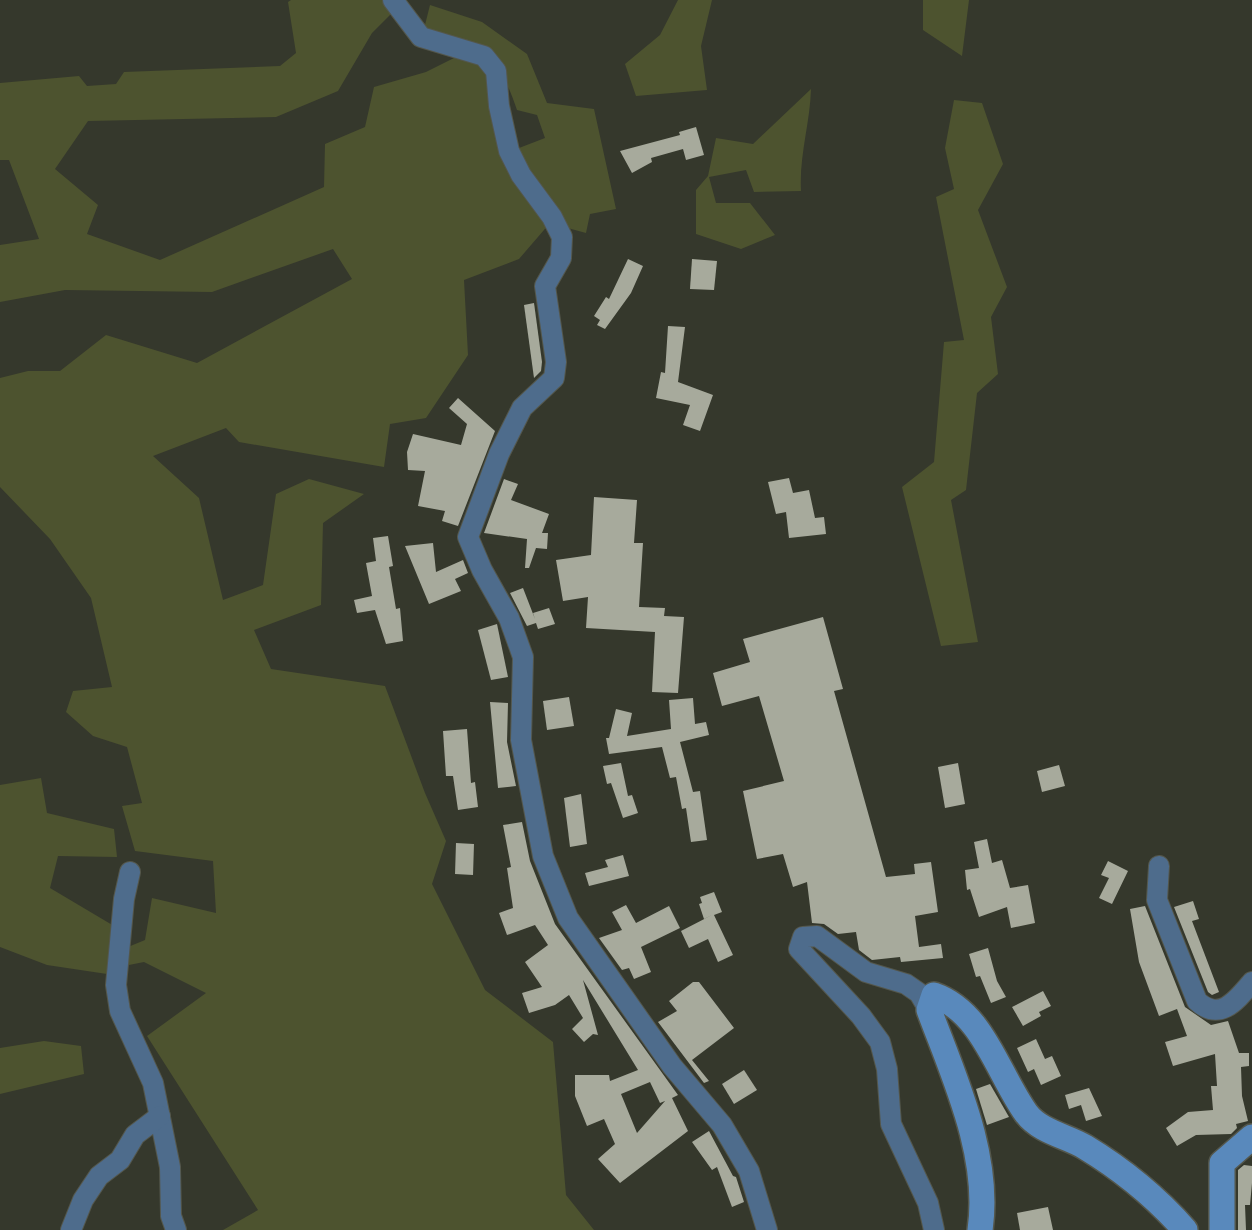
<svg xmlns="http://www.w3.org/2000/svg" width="1252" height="1230" font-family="Jost,sans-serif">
	<rect width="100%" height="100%" fill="#35382c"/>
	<g fill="#4d532f">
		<path d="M291,0H383L391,14L372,33L338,91L276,117L88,121L55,169L98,205L87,234L160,260L324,187L325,144L365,127L374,87L426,72L460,55L481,63L491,74L495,111L550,223L519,259L464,280L468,355L426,418L390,424L384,467L239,442L226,428L153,456L199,498L223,600L263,585L276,494L309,479L364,494L323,523L321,605L254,630L271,669L385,686L425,793L446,841L432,884L485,990L553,1042L566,1195L594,1230H223L258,1210L147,1036L206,993L144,962L129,965L128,947L145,940L152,898L216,913L213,861L135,851L122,806L142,803L127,747L93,736L66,712L73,691L112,687L91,598L50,539L0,487V378L28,371H60L106,335L197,363L352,279L333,249L212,292L65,290L0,302V245L39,239L9,160H0V83L79,76L87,86L116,84L124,72L280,66L296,53L288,2Z"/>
		<path d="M678,0H712L701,46L707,90L636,96L625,64L660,35Z"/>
		<path d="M923,0H969L962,56L923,30Z"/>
		<path d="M430,5L482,22L527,54L547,103L594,109L616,209L590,214L586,233L564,227L540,193L519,148L545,138L537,115L517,110C496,47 481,53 423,33Z"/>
		<path d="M811,89C810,124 799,156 801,191L754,192L746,170L709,177L716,203H750L775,235L741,249L696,234V190L708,176L716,138L753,144Z"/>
		<path d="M954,100L982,103L1003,164L978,210L1007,287L991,317L998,374L977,393L966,490L951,500L978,642L941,646L902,487L934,462L944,342L964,340L936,197L954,189L945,148Z"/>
		<path d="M41,778L47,813L114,829L117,857L58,856L50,888L114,926L107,974L47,965L0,947V785Z"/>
		<path d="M44,1041L81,1046L84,1074L0,1094V1048Z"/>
	</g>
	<g fill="#a7aa9c" fill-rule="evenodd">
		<path d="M696,127L704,155L686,160L683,149L651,158L652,162L632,173L620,151L680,135L679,132Z"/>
		<path d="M628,259L643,266L631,293L605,329L597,325L600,320L594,316L606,297L609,299Z"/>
		<path d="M692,259L717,261L714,290L690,289Z"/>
		<path d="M534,303L542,362L541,371L534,378L524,305Z"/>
		<path d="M668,326L685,327L678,382L713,395L700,431L683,425L690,405L656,398L661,372L665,373Z"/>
		<path d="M458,398L495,431L458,526L442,521L445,511L418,506L425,471L408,470L407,452L413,434L461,445L467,424L449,408Z"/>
		<path d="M789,478L793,493L809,490L815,518L824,517L826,534L789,538L786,512L776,514L768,482Z"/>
		<path d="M504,479L518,484L511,500L549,514L542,533H548L547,549L536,548L529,568H525L527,539L484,533Z"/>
		<path d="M594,497L637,500L634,543H643L639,607L665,608L664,616L684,617L678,693L652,692L655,632L586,628L588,597L563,601L556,560L591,555Z"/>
		<path d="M388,536L393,566L389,567L396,609L400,608L403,641L386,644L375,610L357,613L354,600L372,596L366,563L376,561L373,538Z"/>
		<path d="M433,543L436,572L463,560L468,573L455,579L461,591L429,604L405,546Z"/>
		<path d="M523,588L535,619L533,613L549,608L555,624L538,629L536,623L527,626L510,593Z"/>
		<path d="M823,617L843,689L834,691L886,877L915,874L914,864L931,862L938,912L915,916L919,947L941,944L943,958L901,962L900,957L872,960L859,950L856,932L838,934L824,924L812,923L807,882L793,887L783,854L757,859L743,791L784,781L759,696L722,706L713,673L750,662L743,639Z"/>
		<path d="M497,624L508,677L491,680L478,630Z"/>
		<path d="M569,697L574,726L547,730L543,701Z"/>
		<path d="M693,698L695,724L706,722L709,735L680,742L693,792L700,791L707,840L691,842L686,808L682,809L676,777L670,778L662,747L609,754L606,738H609L616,709L632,713L627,736L671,729L669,700Z"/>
		<path d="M490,702L508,703L507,742L516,786L498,788Z"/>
		<path d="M467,729L471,783L475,782L478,807L458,810L453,776H446L443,731Z"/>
		<path d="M621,763L628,796L632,795L638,813L623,818L611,783L607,784L603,766Z"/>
		<path d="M958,763L965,804L945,808L938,767Z"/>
		<path d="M1059,765L1065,786L1042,792L1037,771Z"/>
		<path d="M581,794L587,844L570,847L564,798Z"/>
		<path d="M522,822L530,861L555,924L678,1095L672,1098L688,1131L620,1183L598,1159L615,1144L604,1119L587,1126L575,1096V1075H609L610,1081L638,1070L583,980L598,1035L593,1034L584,1042L572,1029L583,1018L569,995L555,1005L529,1013L522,993L542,987L525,962L548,945L535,925L507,935L499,913L513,908L507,868L511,867L503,825ZM650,1082L660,1103L665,1101L637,1133L621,1094Z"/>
		<path d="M987,839L992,863L1002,860L1010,888L1028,885L1035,923L1011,928L1007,907L979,917L970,889L967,890L965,870L979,868L974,842Z"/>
		<path d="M456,843L474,844L473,875L455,874Z"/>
		<path d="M623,855L629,876L589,886L585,873L608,867L605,860Z"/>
		<path d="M1108,861L1128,871L1112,904L1099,898L1109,878L1101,875Z"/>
		<path d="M714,892L722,912L714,915L733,955L718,962L708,939L689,948L681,931L712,915L704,919L699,904L702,903L700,897Z"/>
		<path d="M1193,901L1199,919L1192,921L1219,992L1212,995L1208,992L1174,907Z"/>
		<path d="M626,905L636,923L669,906L680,928L641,947L651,972L634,979L629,968L622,970L599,938L622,930L612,912Z"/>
		<path d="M1145,906L1185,1007L1211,1025L1228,1021L1239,1053H1249V1066L1241,1067L1242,1096L1248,1121L1236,1124L1237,1128L1231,1134L1196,1135L1177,1146L1166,1128L1188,1112L1213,1110L1211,1086H1217L1215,1054L1173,1066L1165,1042L1187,1036L1177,1009L1159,1016L1139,962L1130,909Z"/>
		<path d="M988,948L997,981L1006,997L991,1003L980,976L976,977L969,954Z"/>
		<path d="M693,982H699L734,1028L692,1060L709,1081L704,1083L658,1022L677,1011L669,1001Z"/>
		<path d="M1043,991L1051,1006L1039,1012L1041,1016L1023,1026L1012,1007Z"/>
		<path d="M1036,1039L1045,1059L1052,1056L1061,1076L1041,1085L1034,1069L1028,1072L1017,1048Z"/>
		<path d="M744,1070L757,1090L734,1104L722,1084Z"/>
		<path d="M990,1084L1009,1117L987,1125L976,1089Z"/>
		<path d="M1089,1088L1102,1116L1086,1121L1081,1105L1069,1109L1065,1095Z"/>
		<path d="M709,1131L733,1176L736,1177L744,1202L732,1207L717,1167L712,1170L692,1142Z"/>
		<path d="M1244,1165L1252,1166V1183L1250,1205H1245L1246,1230H1238V1170Z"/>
		<path d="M1048,1207L1053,1230H1020L1017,1213Z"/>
	</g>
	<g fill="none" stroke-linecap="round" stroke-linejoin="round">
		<defs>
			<g id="street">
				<path d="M393,0L421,37L484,56L496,71L499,106L509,151L521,175L552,217L562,237L561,258L545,286L556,362L554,378L522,408L499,454L468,537L482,570L509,618L523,657L521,740L543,856L568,918L672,1066L722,1125L749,1171L767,1230"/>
				<path d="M1159,866L1157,900L1197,1001C1220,1022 1236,1001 1252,982"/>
				<path d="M130,872L124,899L116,985L120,1011L153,1083L170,1167L171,1216L176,1230"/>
				<path d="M929,1010L919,993L906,984L866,972L817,936L803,937L799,949L861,1016L880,1042L887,1069L891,1124L928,1203L934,1230"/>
				<path d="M71,1230L83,1200L99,1176L120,1160L135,1135L160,1116"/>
			</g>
			<g id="secondary">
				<path d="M980,1230C991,1156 954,1077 929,1010L934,995C983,1012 998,1074 1026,1113C1040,1132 1067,1136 1085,1147C1123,1170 1156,1197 1185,1230"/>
				<path d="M1222,1230V1163L1252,1137"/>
			</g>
		</defs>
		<use href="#street" stroke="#54574c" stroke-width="22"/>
		<use href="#secondary" stroke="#54574c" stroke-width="28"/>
		<use href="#street" stroke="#4e6c8c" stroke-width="20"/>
		<use href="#secondary" stroke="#5989bc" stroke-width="25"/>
	</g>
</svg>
